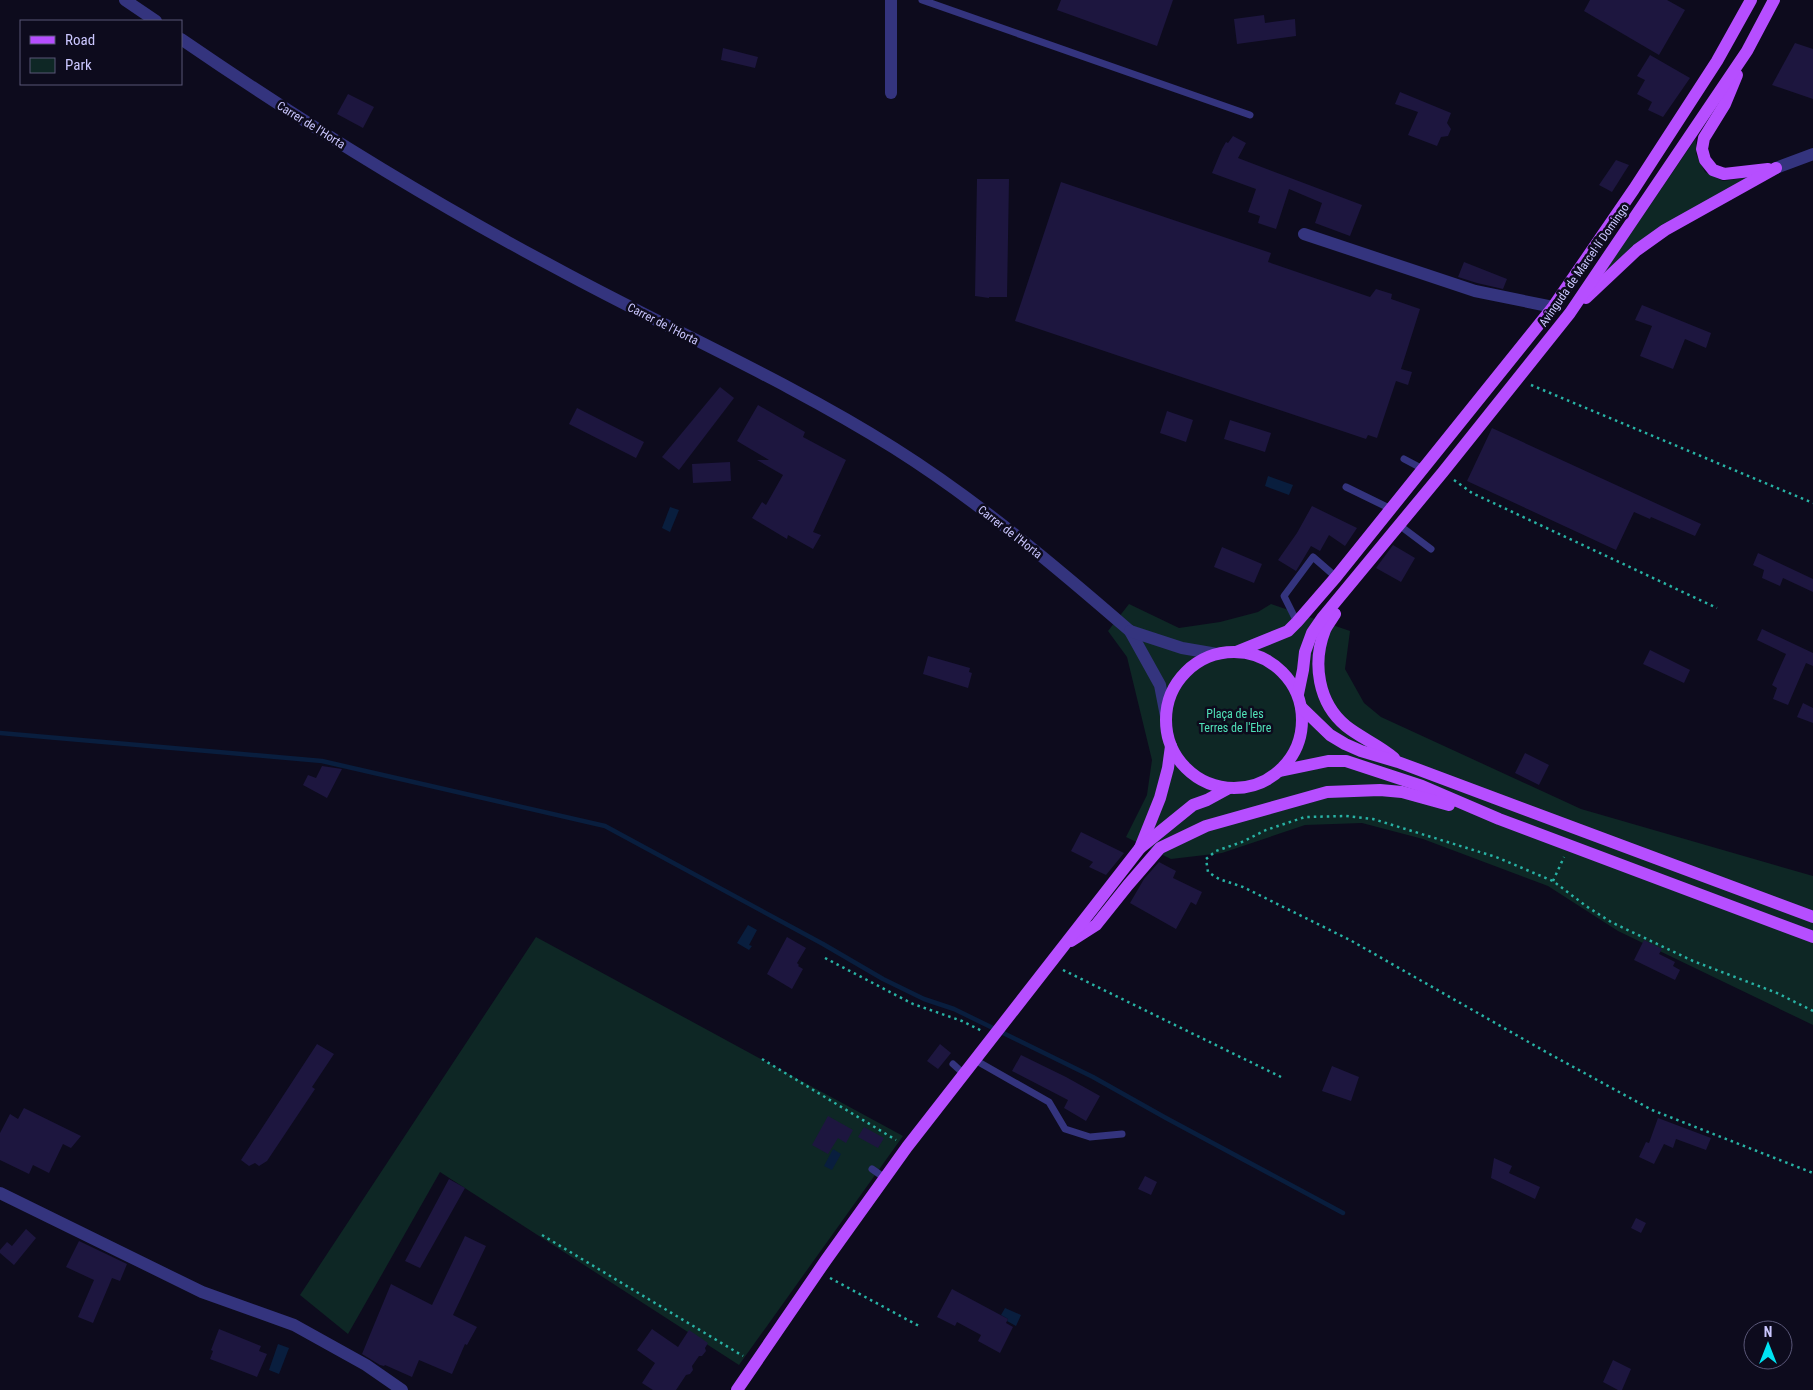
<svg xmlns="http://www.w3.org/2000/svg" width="1813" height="1390" font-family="'Roboto Condensed',sans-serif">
	<rect width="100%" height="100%" fill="#0d0b1d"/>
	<g fill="#0e2725">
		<path d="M1696,138V154L1705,172L1723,181L1751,177L1605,271Z"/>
		<path d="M1129,604L1179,628L1220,622L1258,612L1271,604L1350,631L1345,669L1364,703L1381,717L1581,809L1813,876V1025L1618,931L1548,886L1423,839L1362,823L1305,825L1222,853L1171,859L1126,837L1147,795L1152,760L1127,657L1108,631Z"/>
		<path d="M536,937L903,1136L739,1365L440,1172L348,1334L300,1295Z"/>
	</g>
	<g fill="#091e3e">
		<path d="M1268,476L1293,485L1289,495L1265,486Z"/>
		<path d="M670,507L679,510L670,532L662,528Z"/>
		<path d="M748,925L757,930L749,945L752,946L749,950L737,943Z"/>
		<path d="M833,1149L841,1154L832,1170L824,1166Z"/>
		<path d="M1005,1308L1021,1315L1016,1326L1007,1321L1008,1319L1001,1315Z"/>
		<path d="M278,1344L289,1348L279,1374L269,1370Z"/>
	</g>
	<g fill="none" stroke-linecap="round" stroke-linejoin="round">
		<path stroke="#091e3e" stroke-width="4.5" d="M0,733L322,761L605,826L823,944L883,979L924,999L954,1009L1093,1077L1166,1118L1343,1213"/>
	</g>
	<g fill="#1d163f">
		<path d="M1061,0H1173L1157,46L1057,10Z"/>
		<path d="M1590,0H1667L1685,10L1659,55L1584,11Z"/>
		<path d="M1264,15L1265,23L1295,19L1296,36L1237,44L1234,19Z"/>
		<path d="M1795,43L1813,49V99L1772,85Z"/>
		<path d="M723,48L758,57L755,68L721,60Z"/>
		<path d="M1650,55L1690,78L1663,117L1648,110L1652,102L1637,94L1645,80L1637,76Z"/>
		<path d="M1400,92L1451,113L1447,123L1451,129L1448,136L1441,137L1437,146L1408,135L1418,112L1395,104Z"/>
		<path d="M348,94L374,107L363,128L337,114Z"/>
		<path d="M1233,136L1246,143L1238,158L1362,205L1350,236L1315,223L1322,203L1289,189L1276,229L1258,223L1260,216L1248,212L1256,189L1212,173L1222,149L1226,142L1228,143Z"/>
		<path d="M1616,160L1629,165L1612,192L1599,185Z"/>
		<path d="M977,179H1009L1007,297H989V298L975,296Z"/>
		<path d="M1061,182L1271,253L1268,262L1370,297L1376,289L1392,294L1391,299L1420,309L1401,369L1412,372L1408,385L1396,381L1377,438L1368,435L1366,439L1015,321Z"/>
		<path d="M1464,262L1507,279L1503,289L1477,283L1458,277Z"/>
		<path d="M1642,305L1711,333L1706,348L1685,339L1673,369L1640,356L1652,326L1635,320Z"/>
		<path d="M720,387L734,398L679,470L662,457Z"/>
		<path d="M758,405L805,432L803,437L846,460L813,532L821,535L813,549L788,535L787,539L752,518L762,502L766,505L783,475L757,460H769L737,441Z"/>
		<path d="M577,408L644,442L636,458L569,424Z"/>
		<path d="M1167,411L1193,420L1186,442L1160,433Z"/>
		<path d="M1230,420L1271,433L1265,452L1224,439Z"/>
		<path d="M1492,428L1701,524L1695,536L1651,517L1650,519L1634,512L1616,550L1467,481Z"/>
		<path d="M730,462L731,481L693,483L692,464Z"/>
		<path d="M1312,506L1357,528L1345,546L1329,535L1320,551L1311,546L1296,571L1278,560L1297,533Z"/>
		<path d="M1393,545L1415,558L1401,582L1376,568Z"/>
		<path d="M1222,547L1262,564L1254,583L1214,567Z"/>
		<path d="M1758,553L1813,579V592L1783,578L1780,586L1762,578L1764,570L1753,565Z"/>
		<path d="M1762,629L1813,653V666L1806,663L1788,705L1773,699L1777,688L1772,685L1786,654L1757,640Z"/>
		<path d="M1650,650L1690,670L1684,683L1643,664Z"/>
		<path d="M928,656L970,668L969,672L972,673L968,688L923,674Z"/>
		<path d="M1803,703L1813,708V723L1797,717Z"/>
		<path d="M1525,753L1549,765L1539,785L1515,773Z"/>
		<path d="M322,766L342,769L327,798L303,785L308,775L316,778Z"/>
		<path d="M1081,832L1124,853L1106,875L1089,867L1093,862L1071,851Z"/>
		<path d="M1159,862L1176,871L1173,878L1202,892L1196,905L1191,902L1176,929L1130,903L1144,879Z"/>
		<path d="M787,937L806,948L797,963L799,965L798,966L803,969L792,989L767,974Z"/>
		<path d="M1644,940L1662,949L1659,954L1675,962L1673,966L1680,970L1675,980L1634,960Z"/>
		<path d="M317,1044L334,1054L312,1087L315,1089L267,1161L259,1166L255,1163L249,1166L241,1160Z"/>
		<path d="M940,1044L951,1053L938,1069L927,1061Z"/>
		<path d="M1021,1055L1066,1077L1100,1096L1086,1121L1064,1108L1068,1100L1012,1071Z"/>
		<path d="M1332,1066L1359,1077L1351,1101L1322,1091Z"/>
		<path d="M24,1108L81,1136L71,1148L63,1144L49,1173L33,1165L29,1174L0,1160V1133L10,1114L18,1119Z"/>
		<path d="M828,1116L853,1130L846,1143L838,1138L828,1154L812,1145Z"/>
		<path d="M1658,1118L1711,1138L1706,1150L1676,1139L1673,1148L1664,1144L1654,1164L1639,1157L1646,1142L1649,1143Z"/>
		<path d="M864,1127L884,1138L878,1148L858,1137Z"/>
		<path d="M1494,1158L1512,1166L1509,1173L1540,1187L1535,1199L1491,1178Z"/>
		<path d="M1145,1176L1157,1182L1151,1195L1138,1189Z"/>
		<path d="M449,1179L465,1188L420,1268L405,1261Z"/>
		<path d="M1636,1218L1646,1223L1641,1233L1631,1228Z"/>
		<path d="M26,1229L36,1238L14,1265L0,1253V1250L7,1242L12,1246Z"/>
		<path d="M465,1236L486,1246L453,1315L477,1327L467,1345L465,1344L452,1374L419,1360L412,1377L385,1365L384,1366L380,1365L362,1354L391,1284L432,1305Z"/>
		<path d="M79,1241L127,1264L120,1281L112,1278L93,1323L78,1317L94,1280L66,1267Z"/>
		<path d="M952,1289L1008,1319L1006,1323L1013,1327L1000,1353L978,1341L981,1335L957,1322L955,1326L937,1317Z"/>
		<path d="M219,1329L261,1346L259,1351L267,1354L257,1377L210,1359L213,1351L211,1350Z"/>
		<path d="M652,1329L678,1347L689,1330L708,1343L705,1348L706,1351L702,1356H699L692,1366L693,1370L690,1374L686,1375L676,1390H653L642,1383L655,1363L637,1350Z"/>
		<path d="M1613,1360L1631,1369L1622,1390H1618L1603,1382Z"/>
	</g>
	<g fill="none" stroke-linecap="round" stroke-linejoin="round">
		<g stroke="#28b2a4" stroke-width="2.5" stroke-dasharray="2.5 4" stroke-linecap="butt">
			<path d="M1531,385L1813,503"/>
			<path d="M1454,480L1472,493L1717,608"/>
			<path d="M1553,881L1564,857"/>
			<path d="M825,958L913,1004L962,1021L982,1031"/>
			<path d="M1063,970L1281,1077"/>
			<path d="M1813,1011L1777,993L1693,961L1611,922L1586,906L1553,881L1496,857L1373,819L1346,816L1305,817L1266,830L1242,842L1216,851L1206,859L1208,872L1219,879L1243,887L1350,940L1546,1052L1652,1110L1813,1173"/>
			<path d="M762,1059L896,1140"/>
			<path d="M542,1235L743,1356"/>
			<path d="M830,1278L919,1326"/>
		</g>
		<g stroke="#34347e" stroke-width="7">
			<path d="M922,0L1250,115"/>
			<path d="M1404,459L1423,469"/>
			<path d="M1346,487L1391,509"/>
			<path d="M1399,525L1431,549"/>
			<path d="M1297,622L1284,596L1313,557L1336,577"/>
			<path d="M975,1060L1049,1102L1065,1129L1090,1137L1122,1134"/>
			<path d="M953,1064L964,1074"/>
			<path d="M872,1169L885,1178"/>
		</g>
		<g stroke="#34347e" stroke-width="12">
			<path d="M125,0L156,21"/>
			<path d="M891,0V93"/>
			<path d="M181,39C302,122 426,199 556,268C668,329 786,380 894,448C978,501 1055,566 1130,631"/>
			<path d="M1304,234L1475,291L1553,307"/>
			<path d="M0,1193L202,1292L294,1325L366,1365L402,1390"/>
		</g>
		<g stroke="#34347e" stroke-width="12">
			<path d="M1776,168L1813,154"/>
			<path d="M1130,631L1160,685L1166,716"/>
			<path d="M1130,631L1182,648L1217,654"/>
		</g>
		<g stroke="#b64eff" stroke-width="12">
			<path d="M1737,75L1725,104L1704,138L1702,149L1705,160L1713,170L1724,174L1768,169"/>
			<path d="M1586,298L1637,250L1665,230L1776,168"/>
			<path d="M1335,614C1332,619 1327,625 1325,630C1312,663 1318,703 1346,726C1361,738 1379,745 1394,758"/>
			<circle cx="1234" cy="720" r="68"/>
			<path d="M1236,652L1288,631L1297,622L1336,577L1553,307L1634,189L1717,61L1751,0"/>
			<path d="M1298,694L1303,670L1305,652L1312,633L1323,617L1443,472L1570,313L1747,51L1774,0"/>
			<path d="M1301,707L1330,735L1345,744L1361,751L1398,762L1813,917"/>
			<path d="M1280,771L1328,761H1346L1422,786L1499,819L1813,937"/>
			<path d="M1140,848L1160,798L1168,768L1171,746"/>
			<path d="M1071,941L1096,925L1128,885L1160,848L1206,826L1327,792L1380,790L1402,792L1449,805"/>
			<path d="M737,1390L826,1260L907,1147L1140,848L1193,805L1207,800L1229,788"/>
		</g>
	</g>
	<g text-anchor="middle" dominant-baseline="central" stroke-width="5" stroke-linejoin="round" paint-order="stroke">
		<g font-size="12" fill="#cbc7ff" stroke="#0d0b1d">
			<text transform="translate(311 125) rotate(32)">Carrer de l'Horta</text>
			<text transform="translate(1584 265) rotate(-55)">Avinguda de Marcel·lí Domingo</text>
			<text transform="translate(663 324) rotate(27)">Carrer de l'Horta</text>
			<text transform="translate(1010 532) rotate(38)">Carrer de l'Horta</text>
		</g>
		<g font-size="12" fill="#50e2b8" stroke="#0d0b1d">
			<text x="1235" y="714">Plaça de les<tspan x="1235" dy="14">Terres de l'Ebre</tspan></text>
		</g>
	</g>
	<rect x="20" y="20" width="162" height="65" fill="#0d0b1d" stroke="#595677"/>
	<rect x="30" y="36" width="25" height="8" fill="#b64eff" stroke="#595677"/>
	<text x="65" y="45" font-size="15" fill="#cbc7ff">Road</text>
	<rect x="30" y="58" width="25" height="15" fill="#0e2725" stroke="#595677"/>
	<text x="65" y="70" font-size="15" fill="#cbc7ff">Park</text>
	<g transform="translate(1768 1345)"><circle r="24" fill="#0d0b1d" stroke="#595677"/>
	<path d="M0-4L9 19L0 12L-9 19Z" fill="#00e3f2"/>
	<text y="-8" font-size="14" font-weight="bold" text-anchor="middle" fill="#cbc7ff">N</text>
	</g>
</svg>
